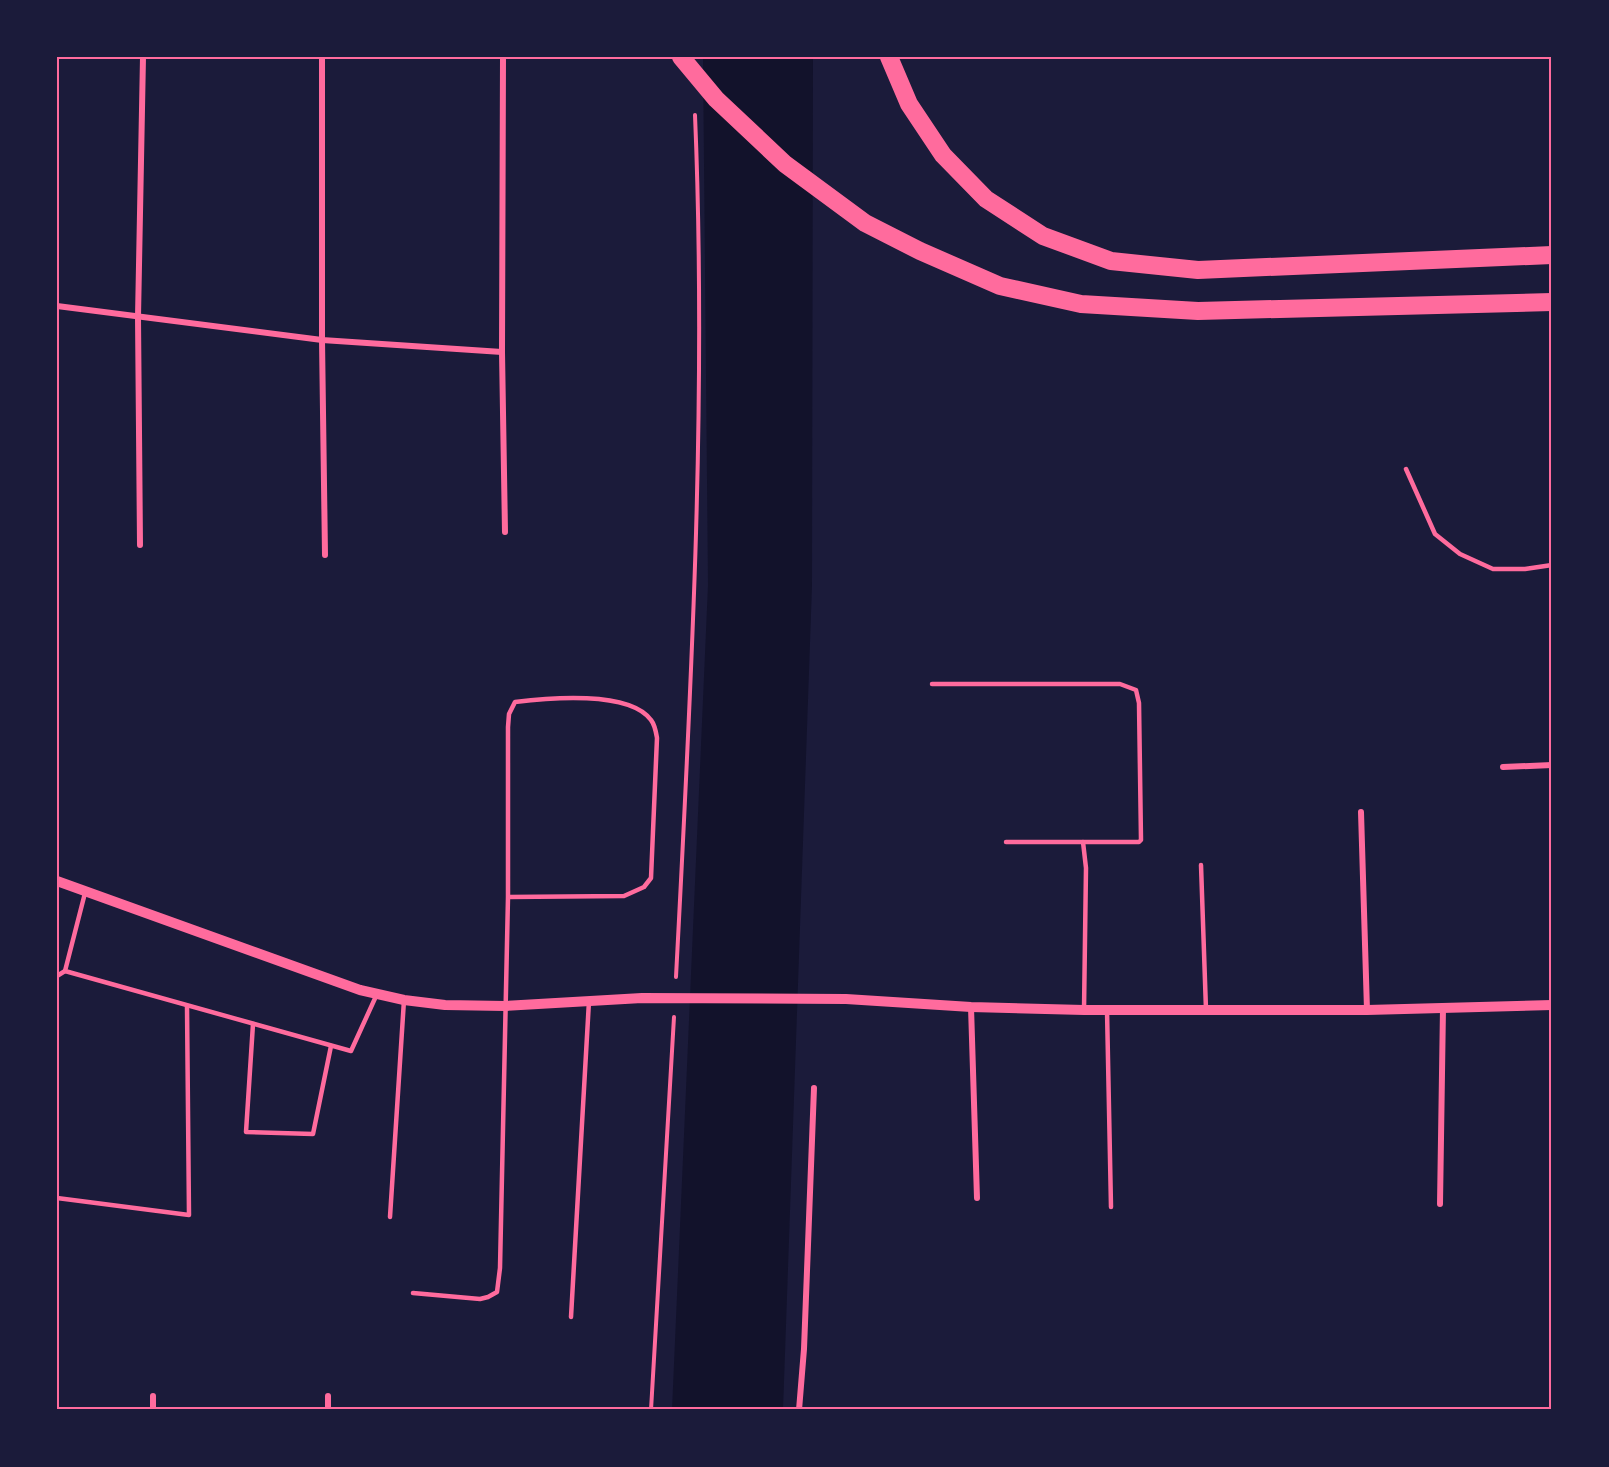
<svg xmlns="http://www.w3.org/2000/svg" width="1609" height="1467" font-family="'Exo 2',sans-serif">
	<rect width="100%" height="100%" fill="#1b1b3a"/>
	<path fill="#12122b" d="M703,57H813L812,586L783,1410H672L708,585Z"/>
	<g fill="none" stroke-linecap="round" stroke-linejoin="round">
		<g stroke="#ff6b9d" stroke-width="4">
			<path d="M676,977C691,690 707,402 695,115"/>
			<path d="M651,1410L674,1017"/>
		</g>
		<g stroke="#ff6b9d" stroke-width="4.5">
			<path d="M1406,469L1435,534L1460,554L1493,569H1525L1552,565"/>
			<path d="M932,684H1120L1136,690L1139,703L1141,840L1139,842H1083"/>
			<path d="M1006,842H1083L1086,868L1084,1010"/>
			<path d="M1201,865L1206,1010"/>
			<path d="M85,893L65,971L351,1051L377,994"/>
			<path d="M57,976L65,971"/>
			<path d="M1107,1010L1111,1207"/>
			<path d="M253,1024L246,1132L313,1134L331,1046"/>
			<path d="M57,1198L189,1215L187,1006"/>
			<path d="M390,1217L404,1000"/>
			<path d="M413,1293L480,1299L488,1297L497,1292L500,1268L508,897V727L509,714L515,702C547,698 629,690 651,720C655,725 656,732 657,738L651,878L644,887L624,896L508,897"/>
			<path d="M571,1317L589,1001"/>
		</g>
		<g stroke="#ff6b9d" stroke-width="6">
			<path d="M322,57V340L325,555"/>
			<path d="M503,57L502,352L505,532"/>
			<path d="M57,306L322,340L502,352"/>
			<path d="M140,545L138,317L143,57"/>
			<path d="M1503,767L1552,765"/>
			<path d="M1361,812L1367,1010"/>
			<path d="M971,1007L977,1198"/>
			<path d="M1440,1204L1443,1008"/>
			<path d="M153,1410V1396"/>
			<path d="M328,1410V1396"/>
			<path d="M799,1410L804,1349L814,1088"/>
		</g>
		<path stroke="#ff6b9d" stroke-width="10" d="M57,881L360,990L404,1000L445,1005L505,1006L642,998L846,999L971,1007L1084,1010H1367L1552,1005"/>
		<g stroke="#ff6b9d" stroke-width="18">
			<path d="M681,57L716,99L785,164L865,223L920,251L1000,286L1081,304L1198,311L1552,302"/>
			<path d="M889,57L909,104L943,155L986,199L1043,236L1111,261L1198,270L1552,255"/>
		</g>
	</g>
	<rect width="1609" height="1467" fill="none" stroke="#1b1b3a" stroke-width="117"/>
	<rect x="58" y="58" width="1492" height="1350" fill="none" stroke="#ff6b9d" stroke-width="2"/>
</svg>
